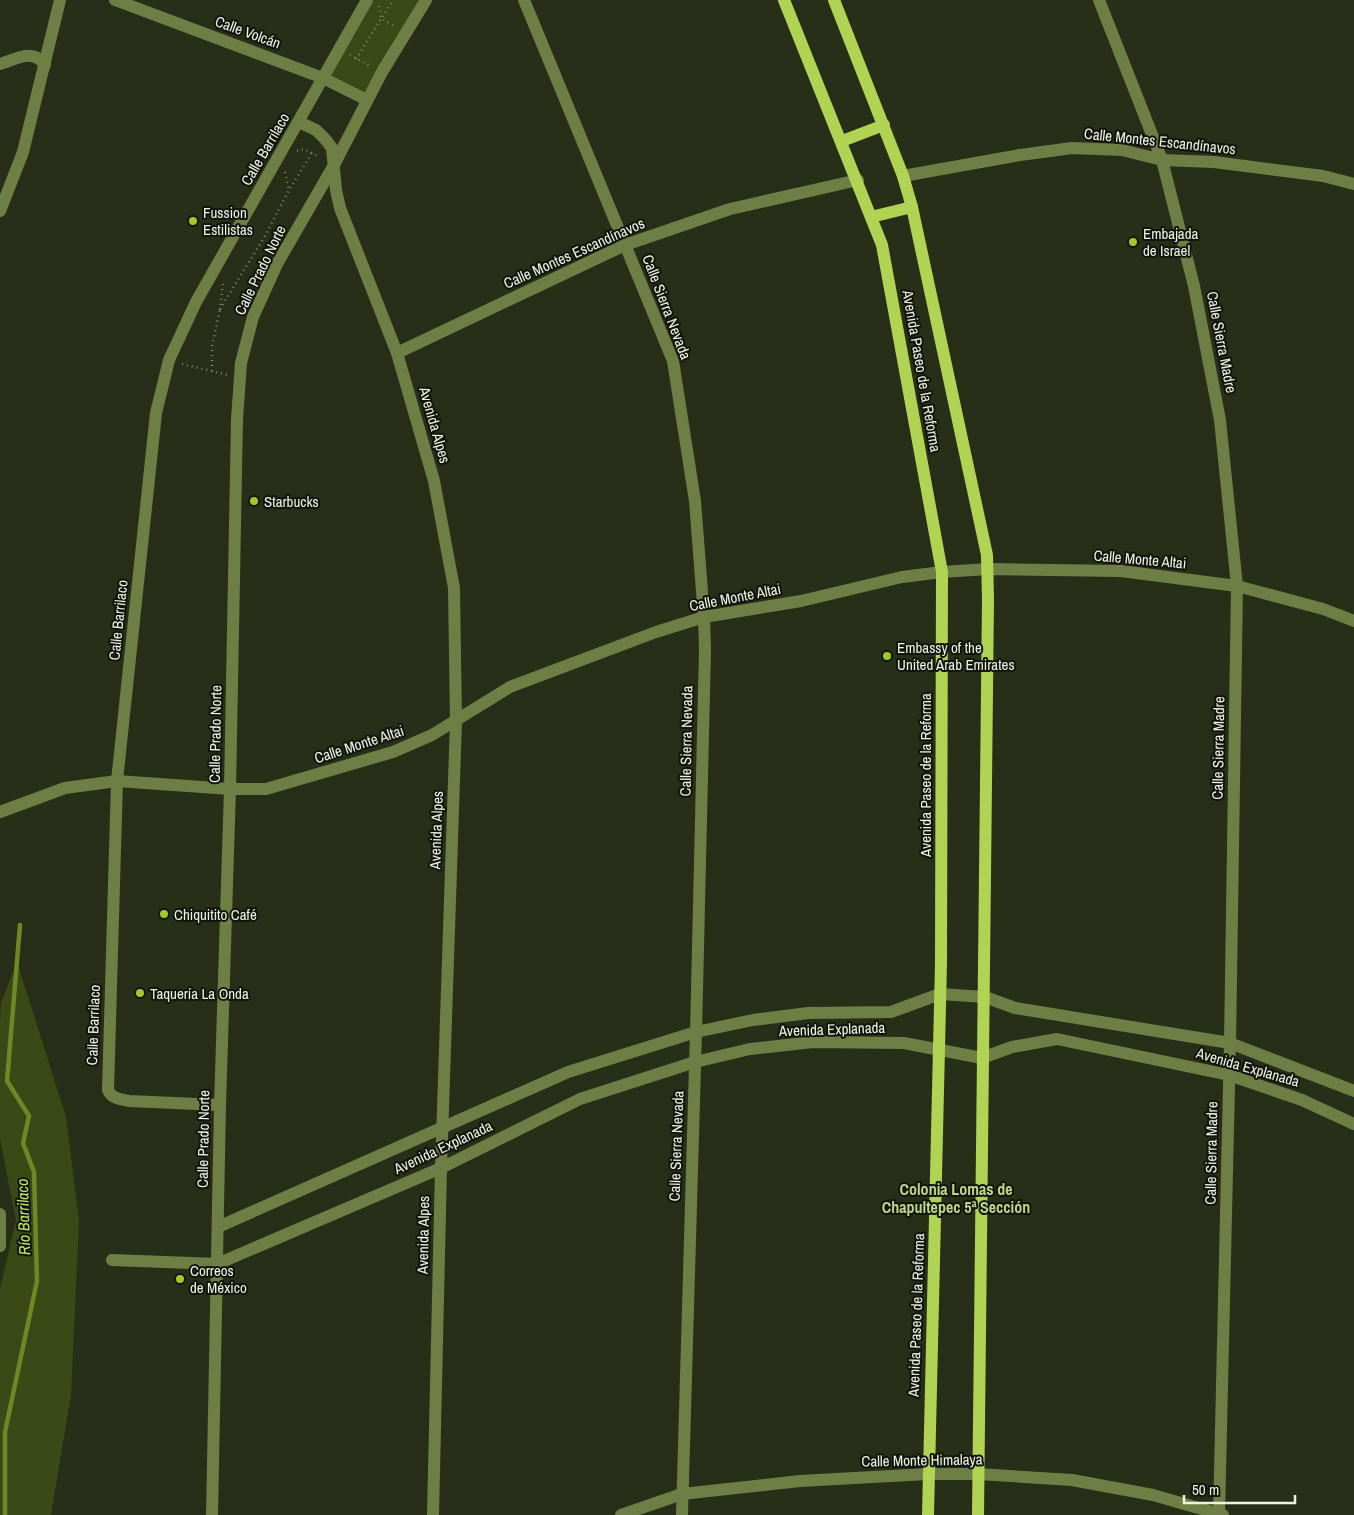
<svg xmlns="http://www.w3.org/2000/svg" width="1354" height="1515" font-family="'Archivo Narrow',sans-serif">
	<rect width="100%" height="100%" fill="#282f18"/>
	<g fill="#3b4916">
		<path d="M367,0H426L367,100L323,78Z"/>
		<path d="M17,962L66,1117L79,1221L71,1395L51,1515H0V1289L16,1220L0,1139V1023L1,1003Z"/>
	</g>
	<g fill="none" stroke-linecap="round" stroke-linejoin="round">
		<path stroke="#6e8825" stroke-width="4.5" d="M5,1515V1432L37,1281L34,1172L23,1143L29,1116L7,1081L20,925"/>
		<g stroke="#7c826f" stroke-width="2.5" stroke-dasharray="1 4" stroke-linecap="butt">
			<path d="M379,6L381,18L394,26"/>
			<path d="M350,55L370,66"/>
			<path d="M356,59L393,0"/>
			<path d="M297,151L304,149L319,157"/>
			<path d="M285,172L289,190"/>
			<path d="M223,284L220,309L265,236L289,190L312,153"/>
			<path d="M182,364L228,375"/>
			<path d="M212,371V347L220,309"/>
		</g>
		<g stroke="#6e7f46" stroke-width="12">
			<path d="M115,0L323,78L367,100"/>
			<path d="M524,0L673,361L695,501L704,617L705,650L696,1032L682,1515"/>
			<path d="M1099,0L1162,160L1194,286L1220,420L1237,586L1230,1043L1219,1515"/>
			<path d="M0,64C17,59 33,48 45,65"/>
			<path d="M299,122L316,130L325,139L332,148L336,190L340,208L397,353L434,481L454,588L456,721L441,1168L433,1515"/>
			<path d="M903,176L1020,155L1072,148L1122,150L1162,160L1214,162L1323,176L1354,184"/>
			<path d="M0,211L23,152L60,0"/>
			<path d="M397,353L625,245L730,209L858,180"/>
			<path d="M0,812L65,788L117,781L230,789H266L393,752L432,735L510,687L656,632L704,617L801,601L902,577L942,572L988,569L1121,571L1237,586L1323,609L1354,621"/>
			<path d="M220,1105L129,1101C120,1099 112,1099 108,1090L117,781L156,413L169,360L196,302L367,0"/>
			<path d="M0,1214V1246"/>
			<path d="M218,1227L568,1072L696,1032L753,1020L808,1013L891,1012L940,994L985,997L1015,1008L1230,1043L1354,1091"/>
			<path d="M112,1260L217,1264L441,1168L580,1099L695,1062L750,1049L813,1042L904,1043L982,1058L1012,1047L1057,1039L1229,1075L1302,1100L1354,1124"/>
			<path d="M212,1515L220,1105L230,789L237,419L241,363L253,317L277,264L334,165L382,72L426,0"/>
			<path d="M621,1515L682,1494L800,1481L928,1474H978L1072,1480L1153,1495L1223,1515"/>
		</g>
		<g stroke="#b0d354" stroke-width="12">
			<path d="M784,0L882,245L942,572L941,963L928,1515"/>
			<path d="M834,0L903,176L912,207L987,555L988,600C986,905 982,1210 978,1515"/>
			<path d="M842,141L884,125"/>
			<path d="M871,217L912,207"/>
		</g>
	</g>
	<g fill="#a3c927" stroke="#12150c" stroke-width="2">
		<circle cx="193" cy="221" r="5"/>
		<circle cx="1133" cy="242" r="5"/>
		<circle cx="254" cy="501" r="5"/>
		<circle cx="887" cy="656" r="5"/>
		<circle cx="164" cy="914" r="5"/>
		<circle cx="140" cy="993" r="5"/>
		<circle cx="180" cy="1279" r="5"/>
	</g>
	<g text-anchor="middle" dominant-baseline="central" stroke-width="4" stroke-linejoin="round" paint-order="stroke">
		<g font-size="15" fill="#edf2e4" stroke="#12150c">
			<text transform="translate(248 32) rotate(20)">Calle Volcán</text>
			<text transform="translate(1160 141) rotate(6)">Calle Montes Escandínavos</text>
			<text transform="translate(265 149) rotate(-60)">Calle Barrilaco</text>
			<text transform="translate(574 253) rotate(-24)">Calle Montes Escandínavos</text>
			<text transform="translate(260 270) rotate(-64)">Calle Prado Norte</text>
			<text transform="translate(667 307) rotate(69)">Calle Sierra Nevada</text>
			<text transform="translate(1222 342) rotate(79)">Calle Sierra Madre</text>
			<text transform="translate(922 371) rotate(80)">Avenida Paseo de la Reforma</text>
			<text transform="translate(435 425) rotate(74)">Avenida Alpes</text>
			<text transform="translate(1140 559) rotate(5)">Calle Monte Altai</text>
			<text transform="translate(735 597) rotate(-11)">Calle Monte Altai</text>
			<text transform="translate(118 620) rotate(-84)">Calle Barrilaco</text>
			<text transform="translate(215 734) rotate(-89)">Calle Prado Norte</text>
			<text transform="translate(686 741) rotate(-89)">Calle Sierra Nevada</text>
			<text transform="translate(359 744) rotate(-18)">Calle Monte Altai</text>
			<text transform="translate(1218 748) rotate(-89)">Calle Sierra Madre</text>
			<text transform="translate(925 775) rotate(-90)">Avenida Paseo de la Reforma</text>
			<text transform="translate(436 830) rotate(-88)">Avenida Alpes</text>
			<text transform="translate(93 1025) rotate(-88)">Calle Barrilaco</text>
			<text transform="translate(832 1029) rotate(-2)">Avenida Explanada</text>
			<text transform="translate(1248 1067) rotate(16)">Avenida Explanada</text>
			<text transform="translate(203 1139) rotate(-89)">Calle Prado Norte</text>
			<text transform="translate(676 1146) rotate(-88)">Calle Sierra Nevada</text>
			<text transform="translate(443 1147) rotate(-25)">Avenida Explanada</text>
			<text transform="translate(1211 1153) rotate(-89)">Calle Sierra Madre</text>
			<text transform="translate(423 1235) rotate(-89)">Avenida Alpes</text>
			<text transform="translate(916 1315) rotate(-88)">Avenida Paseo de la Reforma</text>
			<text transform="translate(922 1460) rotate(-1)">Calle Monte Himalaya</text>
		</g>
		<g font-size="15" fill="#edf2e4" stroke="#12150c" text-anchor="start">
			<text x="203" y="212">Fussion<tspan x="203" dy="17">Estilistas</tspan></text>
			<text x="1143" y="233">Embajada<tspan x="1143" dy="17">de Israel</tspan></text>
			<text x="264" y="501">Starbucks</text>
			<text x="897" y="647">Embassy of the<tspan x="897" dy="17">United Arab Emirates</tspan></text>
			<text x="174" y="914">Chiquitito Café</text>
			<text x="150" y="993">Taquería La Onda</text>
			<text x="190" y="1270">Correos<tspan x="190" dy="17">de México</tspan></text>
		</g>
		<g font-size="16" font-weight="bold" fill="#bed58b" stroke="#12150c">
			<text x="956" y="1189">Colonia Lomas de<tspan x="956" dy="18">Chapultepec 5ª Sección</tspan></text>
		</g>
		<g font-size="16" font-style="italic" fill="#c3e66a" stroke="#12150c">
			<text transform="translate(23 1217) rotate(-92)">Río Barrilaco</text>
		</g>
	</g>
	<path d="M1184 1495v8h111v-8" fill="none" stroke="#edf2e4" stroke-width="2.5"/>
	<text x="1192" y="1495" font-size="15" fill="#edf2e4" stroke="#12150c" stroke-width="4" paint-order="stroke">50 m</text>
</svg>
